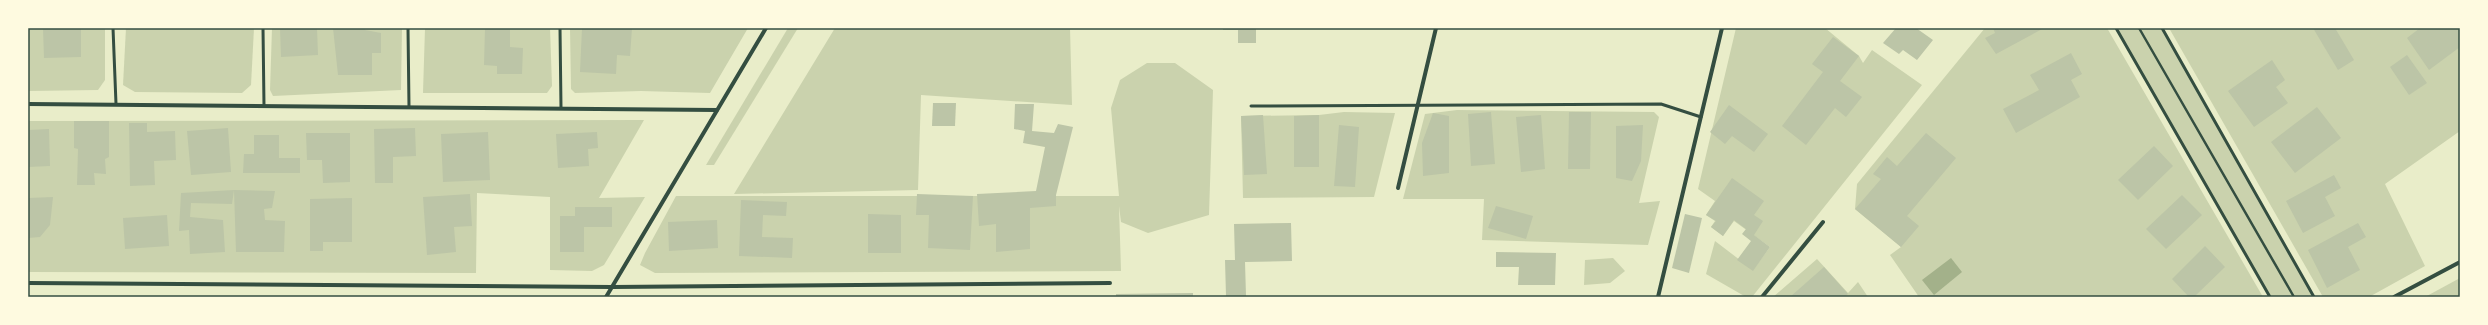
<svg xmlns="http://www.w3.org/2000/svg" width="2488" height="325" font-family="Overpass,sans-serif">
	<rect width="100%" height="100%" fill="#e9edc9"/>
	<g fill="#cad2ad">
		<path d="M28,28H105V80L98,90L28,91Z"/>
		<path d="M126,28H254L251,85L242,93L135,92L123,85Z"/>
		<path d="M272,28H402L401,90L273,96L270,90Z"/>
		<path d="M425,28H550L552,86L547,93H423Z"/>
		<path d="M570,28H748L710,93L641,91L575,93L571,89Z"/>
		<path d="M788,28H798L714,165H706Z"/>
		<path d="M835,28H1070L1072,105L921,95L918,190L734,194Z"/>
		<path d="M1736,28H1825L1859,56L1863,63L1872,50L1922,85L1752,297H1746L1706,274L1715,241L1753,270L1770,247L1734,221L1723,236L1711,227L1715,221L1706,215L1715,201L1698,189Z"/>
		<path d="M1985,28H2107L2263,297H1919L1890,255L1901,247L1855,209L1857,184Z"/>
		<path d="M2116,28H2162L2314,297H2270Z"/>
		<path d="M2169,28H2460V131L2385,184L2425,266L2369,297H2323Z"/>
		<path d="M1147,63H1175L1213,90L1209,215L1148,233L1121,222L1119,206L1121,271L655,273L640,265L645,253L676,196H1119L1111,108L1120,80Z"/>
		<path d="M1457,110L1654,112L1659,117L1639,203L1660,201L1648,245L1482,240L1484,199H1403L1425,114Z"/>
		<path d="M1344,112L1395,113L1374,197L1243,198L1241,116L1319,115Z"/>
		<path d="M644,120L599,198L645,197L604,265L592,271L550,270V197L477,193L476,273L28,272V121Z"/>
		<path d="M1613,258L1625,271L1610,283L1584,285L1585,260Z"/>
		<path d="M1817,259L1848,293L1858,282L1868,297H1773Z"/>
		<path d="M2460,278V297H2425Z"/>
		<path d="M38,296H374L401,297H28Z"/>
		<path d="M1084,296L1309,297H730Z"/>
	</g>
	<path fill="#a3b18a" d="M1951,258L1962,272L1934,295L1922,280Z"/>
	<g fill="#bcc5a7">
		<path d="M43,28H81V57L44,58Z"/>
		<path d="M280,28H317L318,55L281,57Z"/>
		<path d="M333,28H365V30L381,33V53H372V75H338Z"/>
		<path d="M485,28H510V47L523,48L522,74H497V66L484,65Z"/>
		<path d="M582,28H632L630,56L617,55L616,74L580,72Z"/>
		<path d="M1223,28H1256V43H1238V30H1223Z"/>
		<path d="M1896,28H1916L1933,40L1917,60L1903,50L1899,54L1883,43Z"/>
		<path d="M1993,28H2044L1996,54L1985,38L1995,33Z"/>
		<path d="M2313,28H2335L2354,60L2338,70Z"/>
		<path d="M2420,28H2460V47L2429,70L2407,38Z"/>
		<path d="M1833,37L1859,56L1840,81L1862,97L1846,117L1835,108L1806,145L1782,126L1823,72L1812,64Z"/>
		<path d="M2071,53L2082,74L2071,80L2080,97L2016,133L2003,109L2039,90L2030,75Z"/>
		<path d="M2407,55L2427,83L2409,95L2390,67Z"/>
		<path d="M2272,60L2285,80L2276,87L2288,103L2254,127L2228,91Z"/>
		<path d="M933,103H956L955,126H932Z"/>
		<path d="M1015,104H1034L1032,131L1054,133L1058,124L1073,127L1056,195V206L1030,208V249L996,252V224L979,226L977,194L1036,191L1045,147L1023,143L1025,131L1014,129Z"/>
		<path d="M1729,105L1768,134L1754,152L1732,136L1725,144L1710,132Z"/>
		<path d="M2317,107L2341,138L2295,173L2271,142Z"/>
		<path d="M1491,112L1495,164L1471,166L1468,114Z"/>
		<path d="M1569,112H1591L1590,169H1568Z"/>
		<path d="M1433,113L1449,116V173L1423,176L1422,143Z"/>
		<path d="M1263,115L1267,174L1244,175L1241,116Z"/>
		<path d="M1319,115V167H1294V116Z"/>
		<path d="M1541,115L1545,169L1521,172L1516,117Z"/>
		<path d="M74,121H109V157L105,159L106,174L94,173L95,185H77L78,149L74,148Z"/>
		<path d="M129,123H147V132L175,131L176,160L154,161L155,185L130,186Z"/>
		<path d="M1339,125L1359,127L1355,187L1334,186Z"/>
		<path d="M1643,125L1641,161L1632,181L1616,178V126Z"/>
		<path d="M228,128L231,172L191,175L187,131Z"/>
		<path d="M415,128L416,156L393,157V183H375L374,129Z"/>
		<path d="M49,129L50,166L28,167V130Z"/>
		<path d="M488,132L490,180L443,182L441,134Z"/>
		<path d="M597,132L598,148L588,149L589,166L558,168L556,134Z"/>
		<path d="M306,133H350V182L323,183L322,160H307Z"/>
		<path d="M1926,133L1956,158L1907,216L1919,226L1901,247L1855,209L1881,179L1873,174L1887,157L1897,166Z"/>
		<path d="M254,135H279V158H300V173H243L244,154H254Z"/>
		<path d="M2154,146L2173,166L2138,200L2118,180Z"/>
		<path d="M2334,175L2341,188L2325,197L2335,216L2303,233L2286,201Z"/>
		<path d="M1732,178L1764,201L1754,215L1763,221L1754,235L1770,247L1753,271L1737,260L1751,241L1742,234L1746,229L1734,220L1723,236L1711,227L1716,221L1706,215Z"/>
		<path d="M234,190L275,191L272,208L264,209L265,220L285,221L284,252H236Z"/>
		<path d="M234,190L232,204L191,203L190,217L223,220L225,252L190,254L189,230L179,231L181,193Z"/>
		<path d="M470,194L472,226L454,227L456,252L427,255L423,197Z"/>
		<path d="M917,194L973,196L970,250L928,248L929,215H916Z"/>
		<path d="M2182,195L2202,215L2166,249L2146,229Z"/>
		<path d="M53,197L50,225L40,237L28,238V198Z"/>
		<path d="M352,198V242H323V251H310V199Z"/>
		<path d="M741,200L787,202L786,216L763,215L762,237L793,238L792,258L739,256Z"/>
		<path d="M1496,206L1533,216L1526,239L1488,228Z"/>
		<path d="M575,207H612V227H584V252H560V216H575Z"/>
		<path d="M868,214L901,215V253H868Z"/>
		<path d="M1685,214L1702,218L1689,273L1672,268Z"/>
		<path d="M167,215L169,246L125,249L123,218Z"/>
		<path d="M717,220L718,248L669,251L668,222Z"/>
		<path d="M1291,223L1292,261L1245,262L1246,296H1226L1225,260H1235L1234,224Z"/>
		<path d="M2358,223L2366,237L2348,247L2360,270L2327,288L2308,250Z"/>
		<path d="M2205,246L2225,267L2194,297H2189L2172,279Z"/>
		<path d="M1496,252L1556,253L1555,285H1518L1519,267H1496Z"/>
		<path d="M1824,267L1848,294L1844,297H1790Z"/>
		<path d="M1193,293V297H1116V294Z"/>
	</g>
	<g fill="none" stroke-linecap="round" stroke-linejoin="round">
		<path stroke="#344e41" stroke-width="2.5" d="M2139,28L2294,297"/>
		<g stroke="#344e41" stroke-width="3">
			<path d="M113,28L116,104"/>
			<path d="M263,28L264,106"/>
			<path d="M408,28L409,107"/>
			<path d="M560,28L561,108"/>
			<path d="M2116,28L2270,297"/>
			<path d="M2162,28L2314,297"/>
			<path d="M1251,106L1661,104L1701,117"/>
		</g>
		<g stroke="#344e41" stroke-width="4">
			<path d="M28,104L717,110"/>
			<path d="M1398,188L1436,28"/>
			<path d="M28,283L612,287L1110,283"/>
			<path d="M606,297L766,28"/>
			<path d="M1658,297L1722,28"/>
			<path d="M1762,297L1823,222"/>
			<path d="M2394,297L2460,262"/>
		</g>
	</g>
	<rect width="2488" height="325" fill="none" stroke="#fefae0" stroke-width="58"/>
	<rect x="29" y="29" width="2430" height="267" fill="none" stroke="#344e41" stroke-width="1.5"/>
</svg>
